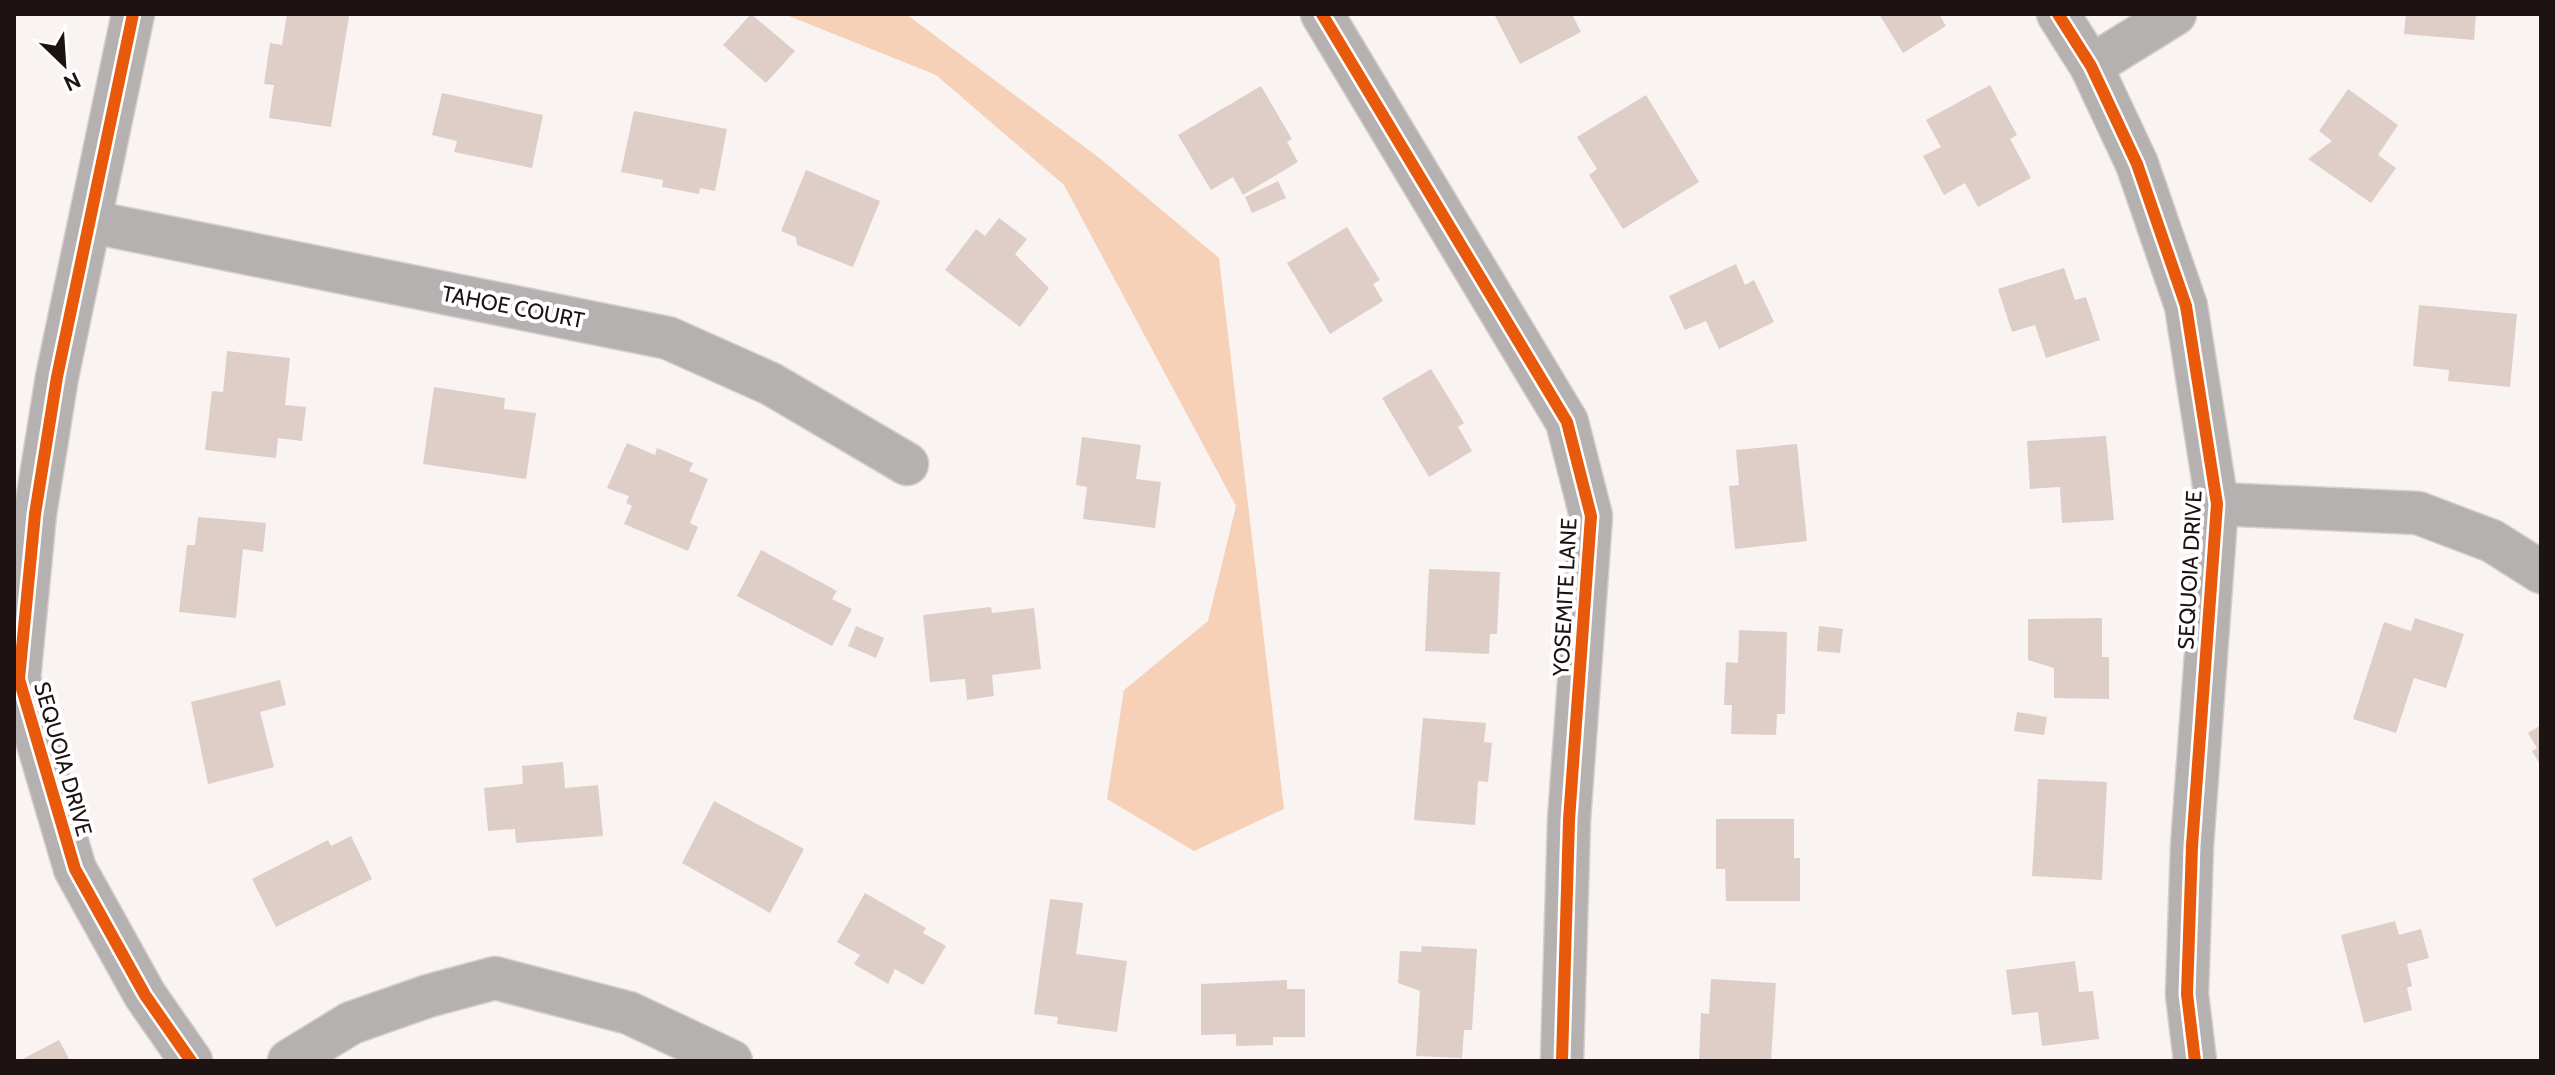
<svg xmlns="http://www.w3.org/2000/svg" width="2555" height="1075" font-family="Cabin,sans-serif">
	<rect width="100%" height="100%" fill="#f9f3f2"/>
	<path fill="#f6d1b7" d="M784,14H906L1102,160L1219,258L1284,809L1194,851L1107,799L1124,690L1208,621L1236,506L1064,185L936,75Z"/>
	<g fill="#dfcec8">
		<path d="M287,14L349,16L331,127L269,118L274,85L264,84L270,43L282,45Z"/>
		<path d="M751,14L795,51L766,83L723,45Z"/>
		<path d="M1494,14H1572L1581,32L1520,64Z"/>
		<path d="M1879,14H1939L1946,26L1903,53Z"/>
		<path d="M2406,14H2476L2474,40L2404,34Z"/>
		<path d="M1990,85L2017,135L2010,139L2031,178L1978,207L1965,183L1944,195L1923,156L1941,147L1926,120Z"/>
		<path d="M1261,86L1292,139L1287,142L1298,162L1243,195L1233,177L1211,190L1178,135Z"/>
		<path d="M2348,89L2398,125L2378,155L2396,168L2371,203L2308,159L2332,141L2319,131Z"/>
		<path d="M442,93L543,115L532,168L454,152L457,141L432,135Z"/>
		<path d="M1646,95L1699,182L1623,229L1589,175L1597,169L1577,137Z"/>
		<path d="M634,111L727,129L715,191L700,188L699,194L662,187L663,180L621,172Z"/>
		<path d="M806,170L880,201L853,267L797,245L796,237L781,231Z"/>
		<path d="M1278,181L1286,198L1252,213L1245,197Z"/>
		<path d="M999,218L1027,239L1015,254L1049,288L1020,327L945,270L976,229L985,236Z"/>
		<path d="M1347,227L1380,280L1373,284L1383,301L1330,334L1287,263Z"/>
		<path d="M1736,264L1745,285L1754,280L1774,322L1719,349L1706,321L1685,330L1669,296Z"/>
		<path d="M2064,268L2075,300L2086,297L2100,340L2046,358L2035,325L2012,332L1998,289Z"/>
		<path d="M2419,305L2517,314L2510,387L2448,381L2449,370L2413,366Z"/>
		<path d="M227,351L290,358L285,405L306,407L302,441L278,438L276,458L205,450L212,391L223,392Z"/>
		<path d="M1431,369L1464,423L1458,427L1472,451L1429,477L1382,398Z"/>
		<path d="M434,387L505,398L504,409L536,413L526,479L423,464Z"/>
		<path d="M2106,436L2114,520L2062,523L2060,487L2030,489L2027,441Z"/>
		<path d="M1082,437L1141,445L1136,479L1161,482L1155,528L1083,519L1087,487L1076,485Z"/>
		<path d="M627,443L655,455L657,448L693,463L689,471L708,479L690,523L698,527L688,551L624,524L632,506L626,503L629,496L607,488Z"/>
		<path d="M1797,444L1807,541L1735,549L1729,486L1739,485L1736,450Z"/>
		<path d="M198,517L266,523L263,552L243,549L236,618L179,612L187,545H195Z"/>
		<path d="M761,550L837,591L832,599L852,609L832,646L737,596Z"/>
		<path d="M1429,569L1500,572L1497,634H1490L1489,654L1425,651Z"/>
		<path d="M991,607L992,613L1034,608L1041,669L992,675L994,696L967,700L965,679L930,682L923,615Z"/>
		<path d="M2102,618V657H2109V699L2054,698V668L2028,660V619Z"/>
		<path d="M2415,618L2464,634L2446,688L2414,678L2396,733L2353,719L2384,622L2411,631Z"/>
		<path d="M856,626L884,638L876,658L848,646Z"/>
		<path d="M1819,626L1843,629L1840,653L1817,651Z"/>
		<path d="M1739,630L1787,632L1785,714H1777L1776,735L1731,734L1732,705H1724L1726,662L1738,663Z"/>
		<path d="M280,680L286,705L260,712L274,767L208,784L191,702Z"/>
		<path d="M2017,712L2047,717L2044,735L2014,731Z"/>
		<path d="M1423,718L1486,723L1484,742L1492,743L1488,782L1478,781L1475,825L1414,820Z"/>
		<path d="M2541,725V766L2532,751L2537,748L2528,733Z"/>
		<path d="M563,762L565,788L598,785L603,836L516,843L515,829L488,831L484,788L523,784L522,766Z"/>
		<path d="M2038,779L2107,782L2102,880L2032,876Z"/>
		<path d="M714,801L804,849L770,913L682,863Z"/>
		<path d="M1716,819H1794V858H1800V901H1726L1725,869H1716Z"/>
		<path d="M351,836L372,879L276,927L252,879L328,840L331,846Z"/>
		<path d="M865,893L926,928L923,933L946,946L923,985L895,969L888,984L854,964L860,955L837,942Z"/>
		<path d="M1050,899L1083,903L1076,954L1127,961L1117,1032L1057,1024L1058,1017L1034,1014Z"/>
		<path d="M2395,921L2399,935L2421,929L2429,958L2407,964L2412,986L2407,988L2412,1010L2364,1023L2341,935Z"/>
		<path d="M1422,946L1477,949L1472,1030H1464L1462,1058L1416,1056L1420,991L1398,983L1400,951L1421,952Z"/>
		<path d="M2075,961L2079,992L2093,991L2099,1039L2042,1046L2038,1012L2012,1015L2006,970Z"/>
		<path d="M1711,979L1776,983L1771,1061H1699L1701,1013L1709,1014Z"/>
		<path d="M1287,980V989H1305V1037H1273V1045L1236,1046V1034L1201,1035V984Z"/>
		<path d="M59,1040L70,1061H19Z"/>
	</g>
	<g fill="none" stroke-linecap="round" stroke-linejoin="round">
		<defs>
			<g id="minor">
				<path d="M133,14L57,377L35,514L19,679L75,869L145,995L191,1061"/>
				<path d="M1322,14L1567,422L1591,516L1569,820L1562,1061"/>
				<path d="M2058,14L2091,66L2137,164L2186,306L2217,504L2192,846L2187,994L2195,1061"/>
				<path d="M2091,66L2175,14"/>
				<path d="M92,222L668,338L771,384L907,464"/>
				<path d="M2217,504L2418,513L2492,541L2541,572"/>
				<path d="M289,1061L351,1023L428,996L495,978L629,1013L731,1061"/>
			</g>
		</defs>
		<use href="#minor" stroke="#d5d0cf" stroke-width="45"/>
		<use href="#minor" stroke="#b6b1b1" stroke-width="42"/>
		<defs>
			<g id="cycleway">
				<path d="M133,14L57,377L35,514L19,679L75,869L145,995L191,1061"/>
				<path d="M1322,14L1567,422L1591,516L1569,820L1562,1061"/>
				<path d="M2058,14L2091,66L2137,164L2186,306L2217,504L2192,846L2187,994L2195,1061"/>
			</g>
		</defs>
		<use href="#cycleway" stroke="#fff" stroke-width="17"/>
		<use href="#cycleway" stroke="#e8590c" stroke-width="12"/>
	</g>
	<g text-anchor="middle" dominant-baseline="central" stroke-width="8" stroke-linejoin="round" paint-order="stroke">
		<g font-size="22" fill="#1d1312" stroke="#fff">
			<text transform="translate(513 307) rotate(11)">TAHOE COURT</text>
			<text transform="translate(2190 570) rotate(-87)">SEQUOIA DRIVE</text>
			<text transform="translate(1565 597) rotate(-87)">YOSEMITE LANE</text>
			<text transform="translate(63 759) rotate(74)">SEQUOIA DRIVE</text>
		</g>
	</g>
	<rect width="2555" height="1075" fill="none" stroke="#1d1312" stroke-width="32"/>
	<g transform="translate(64 64) rotate(155)" stroke="#ffffff" stroke-width="6" paint-order="stroke">
	<path d="M0-6L14 30L0 20L-14 30Z" fill="#1d1312"/>
	<text y="-12" font-size="22" font-weight="bold" text-anchor="middle" fill="#1d1312">N</text>
	</g>
</svg>
